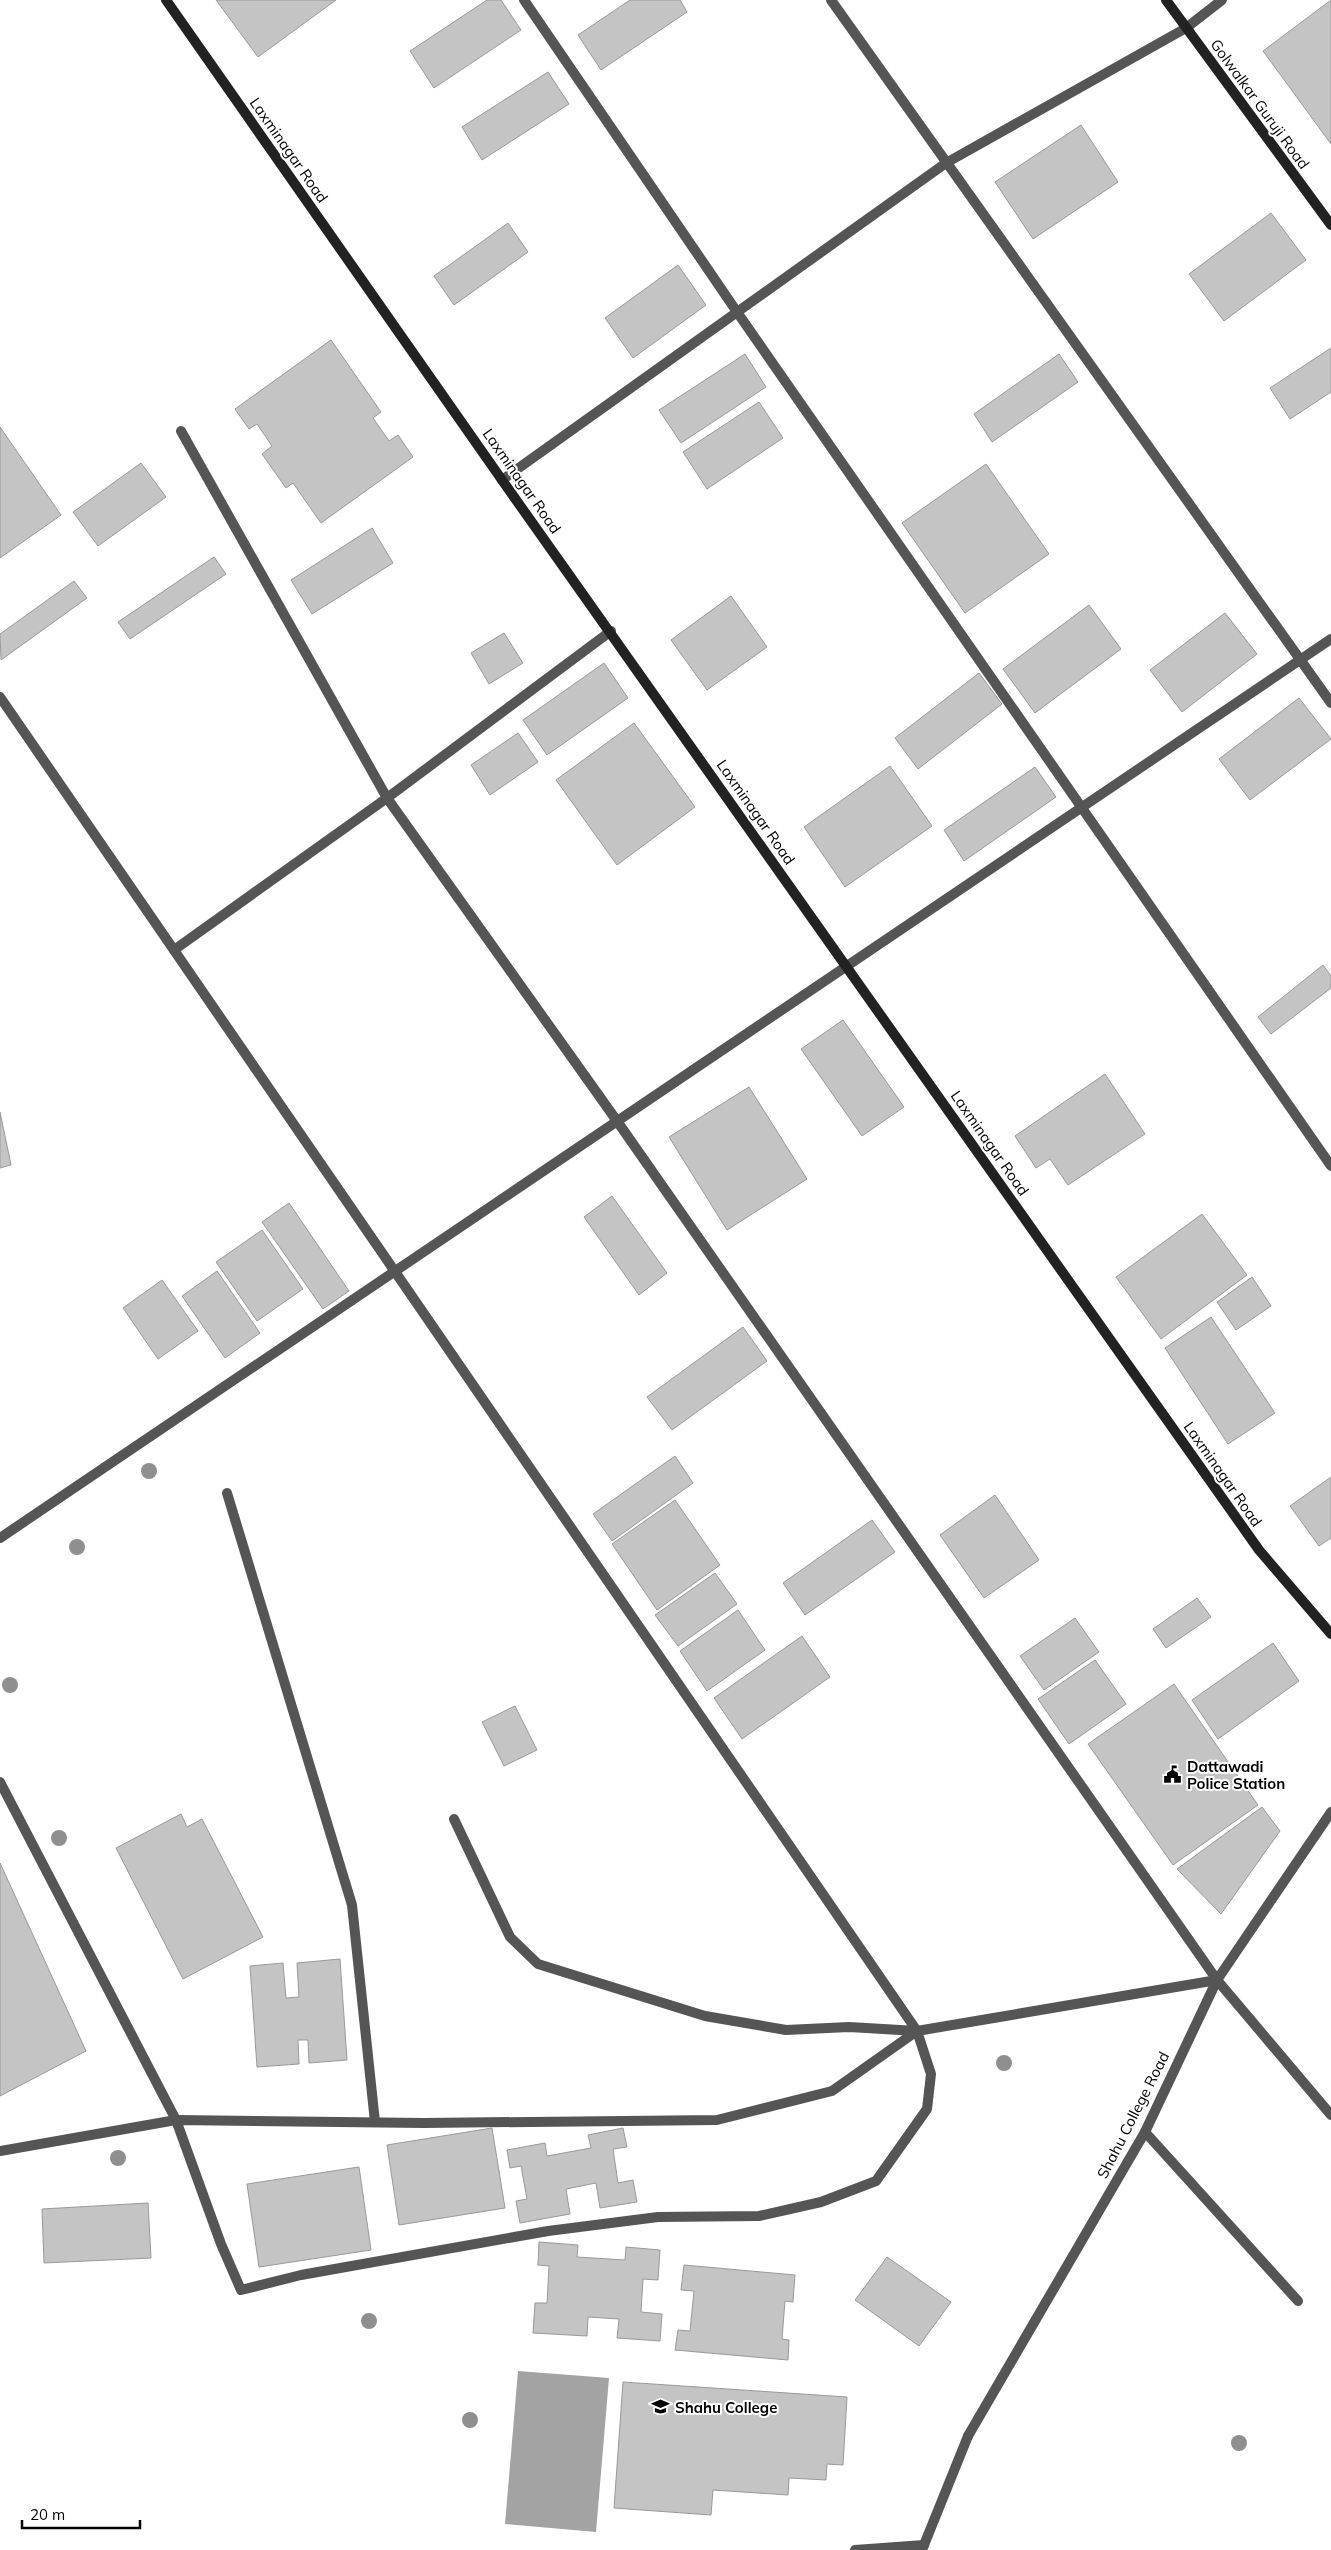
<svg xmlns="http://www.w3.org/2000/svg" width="1331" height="2550" font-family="Mulish,sans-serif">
	<rect width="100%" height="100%" fill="#fff"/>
	<path fill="#a3a3a3" d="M518,2371L609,2378L596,2532L505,2524Z"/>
	<g fill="#c4c4c4" stroke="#999">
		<path d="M216,0H336L258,57Z"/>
		<path d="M487,0H501L521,30L434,88L410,51Z"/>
		<path d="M630,0H680L687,12L601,70L578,35Z"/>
		<path d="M1331,0V144L1263,51Z"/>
		<path d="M548,72L569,104L482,160L462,127Z"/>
		<path d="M1081,125L1118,182L1033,239L995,182Z"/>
		<path d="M1271,213L1306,260L1224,321L1189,274Z"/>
		<path d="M508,223L528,252L454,305L434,276Z"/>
		<path d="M678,265L706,305L633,358L605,318Z"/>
		<path d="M331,340L381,412L373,418L389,441L398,435L413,457L321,523L293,483L286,488L262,454L272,446L257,424L249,429L235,409Z"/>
		<path d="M1331,348V392L1290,419L1270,388Z"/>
		<path d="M745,354L766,387L681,443L659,410Z"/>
		<path d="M1059,354L1078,382L992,442L974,414Z"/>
		<path d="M759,402L783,438L707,489L683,452Z"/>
		<path d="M0,427L61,515L0,558Z"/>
		<path d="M141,463L166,497L98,546L73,512Z"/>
		<path d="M986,464L1049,554L965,613L902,523Z"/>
		<path d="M372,528L393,563L312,614L291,580Z"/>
		<path d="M214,557L226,574L130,639L118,622Z"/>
		<path d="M74,581L87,598L1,660L0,634Z"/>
		<path d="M731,596L767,647L707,690L671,640Z"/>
		<path d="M1089,605L1121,649L1035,713L1003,669Z"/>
		<path d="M1225,613L1257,654L1182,712L1150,670Z"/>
		<path d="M504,633L523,663L489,684L471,653Z"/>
		<path d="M604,663L628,698L547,755L523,720Z"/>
		<path d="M979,673L1002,704L918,769L895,738Z"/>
		<path d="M1299,698L1331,739L1250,800L1219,759Z"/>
		<path d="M634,723L695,807L617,865L556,780Z"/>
		<path d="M518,733L538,762L490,795L471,765Z"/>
		<path d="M890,766L932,826L845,887L804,827Z"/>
		<path d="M1035,767L1056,797L964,861L944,830Z"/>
		<path d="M1323,965L1331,976V988L1271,1034L1258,1017Z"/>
		<path d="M843,1020L904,1107L862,1136L801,1049Z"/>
		<path d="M1105,1074L1145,1134L1068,1185L1050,1159L1036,1168L1015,1136Z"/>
		<path d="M749,1087L807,1179L727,1230L669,1137Z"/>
		<path d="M0,1112L11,1165L0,1168Z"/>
		<path d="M612,1196L667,1273L639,1295L584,1217Z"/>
		<path d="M289,1203L349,1291L323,1309L262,1222Z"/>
		<path d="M1202,1214L1247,1275L1161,1339L1116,1277Z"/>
		<path d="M262,1230L303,1289L257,1321L216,1262Z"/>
		<path d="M217,1271L260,1333L225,1358L182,1296Z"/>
		<path d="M1252,1277L1271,1306L1236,1330L1217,1302Z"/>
		<path d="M162,1280L198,1331L158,1359L123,1308Z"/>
		<path d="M1211,1317L1275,1413L1228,1444L1165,1348Z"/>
		<path d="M743,1327L767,1361L672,1430L647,1397Z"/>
		<path d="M675,1456L693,1483L612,1541L593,1514Z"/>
		<path d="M1331,1477V1538L1319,1546L1290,1506Z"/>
		<path d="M995,1495L1039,1560L984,1598L940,1535Z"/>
		<path d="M675,1500L720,1565L657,1610L612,1544Z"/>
		<path d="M872,1520L895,1552L805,1615L783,1583Z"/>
		<path d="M715,1573L737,1604L678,1646L655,1615Z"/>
		<path d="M1197,1598L1211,1617L1166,1648L1153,1629Z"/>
		<path d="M738,1610L765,1650L707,1691L680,1651Z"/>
		<path d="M1075,1618L1099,1652L1044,1690L1020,1656Z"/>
		<path d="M802,1636L830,1677L742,1739L714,1698Z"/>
		<path d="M1273,1643L1299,1681L1218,1739L1192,1700Z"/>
		<path d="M1095,1660L1126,1704L1069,1744L1038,1699Z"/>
		<path d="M1174,1684L1258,1805L1173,1865L1088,1744Z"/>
		<path d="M515,1706L537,1750L504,1766L482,1722Z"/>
		<path d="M1262,1807L1280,1831L1221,1914L1177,1869Z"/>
		<path d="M181,1814L187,1827L202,1819L263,1937L183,1979L116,1848Z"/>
		<path d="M0,1863L86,2051L0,2096Z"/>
		<path d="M340,1959L347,2060L309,2063L308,2040H298L299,2064L257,2067L250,1966L283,1963L286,1998L299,1997L297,1963Z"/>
		<path d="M492,2128L505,2208L399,2225L387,2145Z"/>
		<path d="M623,2128L627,2147L613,2149L618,2183L633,2180L637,2202L600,2208L596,2183L566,2189L570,2214L520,2223L516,2201L527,2199L521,2166L510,2168L507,2150L545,2143L547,2156L591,2148L588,2135Z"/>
		<path d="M359,2167L371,2250L259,2267L247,2184Z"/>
		<path d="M148,2203L151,2258L44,2263L42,2209Z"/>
		<path d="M539,2242L578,2245L577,2257L625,2260L626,2247L660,2250L658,2280L643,2279L641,2312L662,2314L660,2341L617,2338L619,2319L588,2317L587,2336L533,2333L535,2303H547L549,2266L538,2265Z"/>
		<path d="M887,2257L951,2302L919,2346L855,2300Z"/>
		<path d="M684,2265L795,2275L793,2302L785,2301L782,2339L789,2340L788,2360L675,2350L678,2330L690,2331L694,2291L681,2290Z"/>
		<path d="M623,2382L847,2397L843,2465L827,2464L826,2480L789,2478L788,2495L713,2490L711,2515L614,2508Z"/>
	</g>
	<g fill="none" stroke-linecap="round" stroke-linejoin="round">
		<g stroke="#555" stroke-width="10">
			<path d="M855,2550L924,2545"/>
			<path d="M922,2550L968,2436"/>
		</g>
		<g stroke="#555" stroke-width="10">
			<path d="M524,0L737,312L1331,1166"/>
			<path d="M831,0L1331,703"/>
			<path d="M181,431L387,798L617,1121L1217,1980L1331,2115"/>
			<path d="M502,480L946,163L1186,28L1222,0"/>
			<path d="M0,697L917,2031L931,2074L927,2109L876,2181L821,2202L759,2216L658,2217L548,2231L301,2275L241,2290L221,2244L176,2120L424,2123L717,2120L832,2091L917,2031"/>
			<path d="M174,950L387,798L611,631"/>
			<path d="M227,1493L352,1905L375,2122"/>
			<path d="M0,1538L1331,639"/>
			<path d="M0,1782L176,2120L0,2151"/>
			<path d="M454,1819L510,1937L538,1964L705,2016L786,2030L849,2027L917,2031L1217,1980"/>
			<path d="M1145,2132L1298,2301"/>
			<path d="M968,2436L1145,2132L1217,1980L1331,1812"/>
		</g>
		<g stroke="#222" stroke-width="10">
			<path d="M166,0L502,480L1259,1550L1331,1634"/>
			<path d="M1166,0L1331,225"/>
		</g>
	</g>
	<g fill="#8f8f8f">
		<circle cx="149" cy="1471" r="8"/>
		<circle cx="77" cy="1547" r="8"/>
		<circle cx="10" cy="1685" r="8"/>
		<circle cx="59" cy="1838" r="8"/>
		<circle cx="1004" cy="2063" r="8"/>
		<circle cx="118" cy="2158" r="8"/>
		<circle cx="369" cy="2321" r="8"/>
		<circle cx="470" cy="2420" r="8"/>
		<circle cx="1239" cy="2443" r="8"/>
	</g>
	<defs>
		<symbol id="civic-bare" viewBox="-9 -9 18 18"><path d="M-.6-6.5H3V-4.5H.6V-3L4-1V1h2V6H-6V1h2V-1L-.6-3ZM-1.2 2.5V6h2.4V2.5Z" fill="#000" stroke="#fff" stroke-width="2.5" paint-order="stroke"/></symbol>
		<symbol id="university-bare" viewBox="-9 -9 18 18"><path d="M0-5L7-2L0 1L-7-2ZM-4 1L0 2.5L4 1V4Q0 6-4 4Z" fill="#000" stroke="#fff" stroke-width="2.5" paint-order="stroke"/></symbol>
	</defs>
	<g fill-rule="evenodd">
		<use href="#civic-bare" x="1160" y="1762" width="25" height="25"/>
		<use href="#university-bare" x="648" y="2394" width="25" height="25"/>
	</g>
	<g text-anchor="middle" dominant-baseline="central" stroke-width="4" stroke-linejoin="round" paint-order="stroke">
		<g font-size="15" fill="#000" stroke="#fff">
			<text transform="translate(1260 104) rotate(54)">Golwalkar Guruji Road</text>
			<text transform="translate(289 150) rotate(55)">Laxminagar Road</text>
			<text transform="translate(522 481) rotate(55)">Laxminagar Road</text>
			<text transform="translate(756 812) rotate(55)">Laxminagar Road</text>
			<text transform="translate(990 1143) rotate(55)">Laxminagar Road</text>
			<text transform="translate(1223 1474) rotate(55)">Laxminagar Road</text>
			<text transform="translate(1133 2115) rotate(-63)">Shahu College Road</text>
		</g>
		<g font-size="15" font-weight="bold" fill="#000" stroke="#fff" text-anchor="start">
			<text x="1187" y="1766">Dattawadi<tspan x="1187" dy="17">Police Station</tspan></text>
			<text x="675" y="2407">Shahu College</text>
		</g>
	</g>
	<path d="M22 2520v8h118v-8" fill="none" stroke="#000000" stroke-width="2.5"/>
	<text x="30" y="2520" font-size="15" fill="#000000" stroke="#ffffff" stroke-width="4" paint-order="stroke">20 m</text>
</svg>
